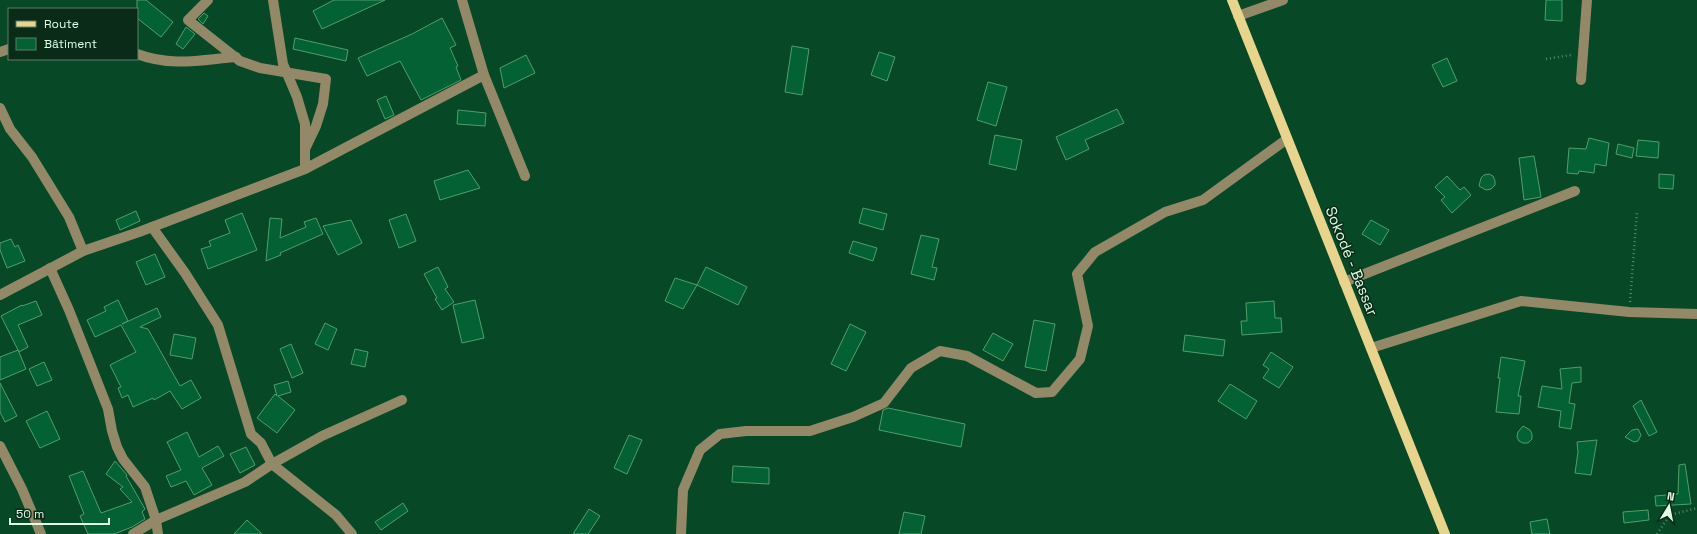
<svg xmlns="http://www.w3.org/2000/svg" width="1697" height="534" font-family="'Space Grotesk',sans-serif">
	<rect width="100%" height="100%" fill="#074926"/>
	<g fill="#036133" stroke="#519e6c">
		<path d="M137,0H146L173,22L161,37L137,18Z"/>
		<path d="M334,0H385L322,29L313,11Z"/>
		<path d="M1546,0H1562V21L1545,20Z"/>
		<path d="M204,13L208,16L203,24L198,19Z"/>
		<path d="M442,18L456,45L450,48L458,66L456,67L461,80L421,100L400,61L367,76L358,58L412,34Z"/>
		<path d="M186,27L195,34L183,49L176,44Z"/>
		<path d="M295,38L348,50L346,61L293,49Z"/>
		<path d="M792,46L809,49L802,95L785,92Z"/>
		<path d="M879,52L895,57L887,81L871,75Z"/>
		<path d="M526,55L535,73L504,88L500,68Z"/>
		<path d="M1447,58L1457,81L1443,87L1432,65Z"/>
		<path d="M988,82L1007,87L996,126L977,120Z"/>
		<path d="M386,96L394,115L385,119L377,100Z"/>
		<path d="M1117,109L1124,123L1085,140L1089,149L1066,160L1056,137Z"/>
		<path d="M458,110L486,113L485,126L457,124Z"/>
		<path d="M995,135L1022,140L1016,170L989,164Z"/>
		<path d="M1589,138L1609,143L1606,166L1595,164L1594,173L1579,171L1578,174L1567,173L1569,148L1586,149Z"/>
		<path d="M1638,140L1659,142L1658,158L1636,156Z"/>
		<path d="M1618,144L1634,148L1632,158L1616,154Z"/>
		<path d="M1534,156L1541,197L1524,200L1519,158Z"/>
		<path d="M468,170L480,188L440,200L434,181Z"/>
		<path d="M1489,174L1493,176L1495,181V185L1491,189L1486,190L1479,186L1481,178L1484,175Z"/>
		<path d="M1659,174L1674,175L1673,189L1659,188Z"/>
		<path d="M1447,176L1460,190L1464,187L1471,195L1452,213L1441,200L1445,197L1435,187Z"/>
		<path d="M863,208L887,214L883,230L859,223Z"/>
		<path d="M136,211L140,221L120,230L116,220Z"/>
		<path d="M242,213L257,250L208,269L201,249L211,246L209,241L230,233L225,220Z"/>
		<path d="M406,214L416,241L399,248L389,220Z"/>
		<path d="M270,218L282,219L280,238L306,227L304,222L316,218L323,234L280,253L281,255L266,261Z"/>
		<path d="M351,220L362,243L338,255L323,226Z"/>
		<path d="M1371,220L1389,230L1380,245L1362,234Z"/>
		<path d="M921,235L939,239L932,267L937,268L934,280L911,274Z"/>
		<path d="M11,239L15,247L18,245L25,261L7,268L0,250V243Z"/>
		<path d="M853,241L877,248L873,261L849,253Z"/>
		<path d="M155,254L165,277L146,285L136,262Z"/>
		<path d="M438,267L448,287L445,289L454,302L442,310L435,299L437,298L424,274Z"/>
		<path d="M706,267L747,287L738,305L697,285Z"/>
		<path d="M675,278L697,285L683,309L665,301Z"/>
		<path d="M118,300L128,321L122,324L157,308L161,317L140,327L148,329L180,386L191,380L201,398L182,409L170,391L154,400L153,398L133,407L128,395L122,398L118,388L121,387L110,365L136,352L121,325L95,337L87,320L106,311L104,307Z"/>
		<path d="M475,300L484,338L462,343L453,305Z"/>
		<path d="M36,301L42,315L18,325L28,347L19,352L1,316L22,305V306Z"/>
		<path d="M1274,301L1275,318H1281L1282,332L1242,335L1241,321H1247L1246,303Z"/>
		<path d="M1034,320L1055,324L1046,371L1025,367Z"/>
		<path d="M325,323L337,329L328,350L315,344Z"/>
		<path d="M850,324L866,332L846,371L831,364Z"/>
		<path d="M993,333L1013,344L1003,361L983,350Z"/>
		<path d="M174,334L196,338L192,359L170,355Z"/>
		<path d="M1185,335L1225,340L1223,356L1183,351Z"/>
		<path d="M291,344L303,373L292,378L280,349Z"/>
		<path d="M355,349L368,352L365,367L351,364Z"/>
		<path d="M18,350L26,369L0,380V357Z"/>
		<path d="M1271,352L1293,367L1279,388L1263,378L1269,369L1263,365Z"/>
		<path d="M1501,357L1525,361L1518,396H1521L1519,414L1496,412L1500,378H1498Z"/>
		<path d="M44,362L52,380L37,386L29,369Z"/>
		<path d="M1581,367V382L1572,383L1569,403L1575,404L1571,429L1559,427L1561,411L1538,407L1542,386L1562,389L1560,369Z"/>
		<path d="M288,381L291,392L278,396L295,410L277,433L257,418L275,394L277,396L274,385Z"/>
		<path d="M0,383L17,416L5,422L0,412Z"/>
		<path d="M1230,384L1257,401L1246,419L1218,401Z"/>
		<path d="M1641,400L1657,432L1649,436L1633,406Z"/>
		<path d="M888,408L965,424L961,447L879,430L883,410Z"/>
		<path d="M47,411L60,439L40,448L26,421Z"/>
		<path d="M1523,426L1530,430L1532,434V439L1528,443H1523L1519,441L1517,437L1518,432Z"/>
		<path d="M1638,429L1641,435L1638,441L1634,442L1625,437L1632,430Z"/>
		<path d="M187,432L199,457L218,446L224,456L202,468L212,485L194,495L186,481L171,487L166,476L181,470L167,442Z"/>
		<path d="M629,435L642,440L627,474L614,468Z"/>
		<path d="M1597,440L1591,475L1575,473L1578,452L1577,442Z"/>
		<path d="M246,447L255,465L240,473L230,454Z"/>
		<path d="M115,461L127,475L126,476L145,509L142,512L145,519L132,527L114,534H88L80,516L84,514L69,476L83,471L101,513L132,502L120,489L123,487L106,474Z"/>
		<path d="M1685,464L1691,504L1656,506L1655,496L1678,494L1679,465Z"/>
		<path d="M733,466L769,468V484L732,482Z"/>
		<path d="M403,503L408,511L381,530L375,522Z"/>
		<path d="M589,509L600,516L588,534H573Z"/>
		<path d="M1648,510L1649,520L1624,523L1623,512Z"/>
		<path d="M904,512L925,516L921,534H899Z"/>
		<path d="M1547,519L1550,534H1532L1530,522Z"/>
		<path d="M247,520L262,534H234Z"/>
	</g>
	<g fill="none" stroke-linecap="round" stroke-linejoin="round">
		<g stroke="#54896a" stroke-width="2.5" stroke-dasharray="1 3" stroke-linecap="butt">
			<path d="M1546,59L1571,55"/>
			<path d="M1630,302L1637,211"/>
			<path d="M1657,534L1670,515L1697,508"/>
		</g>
		<g stroke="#938968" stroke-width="10">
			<path d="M208,0L188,20L240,61L260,68L326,79L323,104L316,126L305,149"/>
			<path d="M273,0L283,64L297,97L305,124V169"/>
			<path d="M462,0L484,75L525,176"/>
			<path d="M1238,16L1283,0"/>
			<path d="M0,52L9,49"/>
			<path d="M137,54C172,67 200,60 236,57"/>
			<path d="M1581,80L1587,0"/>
			<path d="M0,108L10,129L32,157L69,217L83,251"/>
			<path d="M152,227L185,273L218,325L251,434L261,443L272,464L336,515L352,534"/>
			<path d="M50,268L69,310L108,409L112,431L117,447L123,459L145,487L156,520L133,534"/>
			<path d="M1344,282L1575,191"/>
			<path d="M0,295L83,251L139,232L305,169L484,75"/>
			<path d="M1371,348L1521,301L1629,312L1697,314"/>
			<path d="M0,446L22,489L41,534"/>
			<path d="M158,534L156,520L245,482L272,464L322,436L402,400"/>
			<path d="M681,534L683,490L700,450L720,434L746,431H810L853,417L884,403L911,368L940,351L967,356L1036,393L1052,392L1080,359L1088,326L1077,274L1095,252L1165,212L1203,200L1287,139"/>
		</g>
		<path stroke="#e9d48e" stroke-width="10" d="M1232,0L1445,534"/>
	</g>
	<g text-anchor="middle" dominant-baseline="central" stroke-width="3" stroke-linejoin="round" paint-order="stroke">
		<g font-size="15" fill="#dffde7" stroke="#0a2b17">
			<text transform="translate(1352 261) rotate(68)">Sokodé - Bassar</text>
		</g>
	</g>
	<rect x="8" y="8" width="130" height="52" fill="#0a2b17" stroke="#5f7f6a"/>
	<rect x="16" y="21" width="20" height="6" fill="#e9d48e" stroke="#5f7f6a"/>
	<text x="44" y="28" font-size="12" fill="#dffde7">Route</text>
	<rect x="16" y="38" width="20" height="12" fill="#036133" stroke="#5f7f6a"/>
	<text x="44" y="48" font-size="12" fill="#dffde7">Bâtiment</text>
	<g transform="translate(1669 506) rotate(10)" stroke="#0a2b17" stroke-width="3" paint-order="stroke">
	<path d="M0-3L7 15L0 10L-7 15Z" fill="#dffde7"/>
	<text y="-6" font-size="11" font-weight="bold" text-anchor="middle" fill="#dffde7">N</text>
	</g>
	<path d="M10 518v6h99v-6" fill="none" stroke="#dffde7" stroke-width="2"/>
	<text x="16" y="518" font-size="12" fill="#dffde7" stroke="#0a2b17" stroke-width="3" paint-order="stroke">50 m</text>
</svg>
